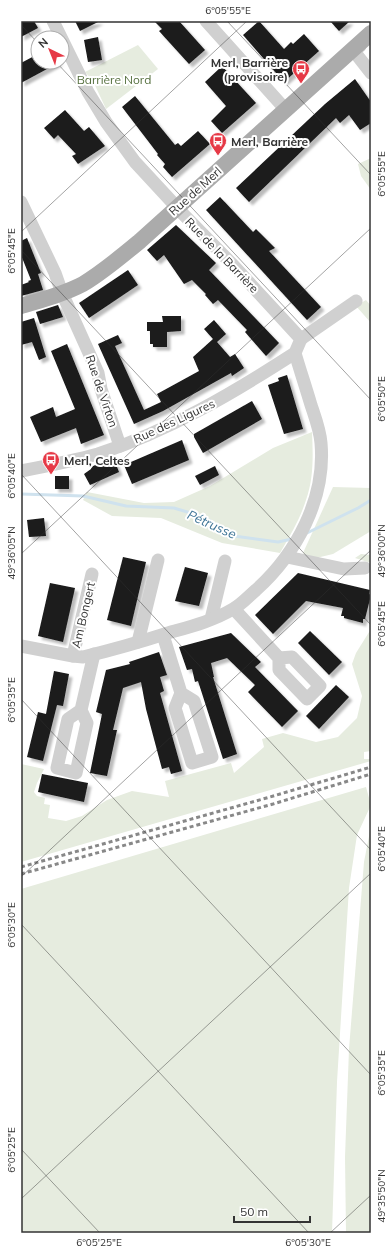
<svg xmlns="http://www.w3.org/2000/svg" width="392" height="1254" font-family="Mulish,sans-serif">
	<defs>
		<filter id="shadow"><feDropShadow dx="3.5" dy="3.5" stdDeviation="1" flood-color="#0004"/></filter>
	</defs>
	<rect width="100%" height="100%" fill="#fff"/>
	<g fill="#e6ecdf">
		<path d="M138,45L158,69L106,109L93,81L85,72Z"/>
		<path d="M371,158V190L361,176L358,164Z"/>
		<path d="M366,300L371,306V323L356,306Z"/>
		<path d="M312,432C313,454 314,478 306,500C300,519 290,536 280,553L222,543L161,518L112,516L83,500L87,492L144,503L174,502L210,486L273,448Z"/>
		<path d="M333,487L371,488V531L333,554L312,559L303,553Z"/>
		<path d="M361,554L371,555V563L355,558Z"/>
		<path d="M371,629V751L364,752V759H371V761L21,862V764L44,769L37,783L34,792L37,796L45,798L44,804L50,805L48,818L66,821L82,816L107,800L132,791L169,797L165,781L231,763L234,773L264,747L262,739L283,733L316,742L338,737L357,718L362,696L352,664L356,653Z"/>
		<path d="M366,787L371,805L357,835L349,888L337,1082L332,1233H21V889Z"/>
		<path d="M371,826V1233H346L345,1157L349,1049L364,862Z"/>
	</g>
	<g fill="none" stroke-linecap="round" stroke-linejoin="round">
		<g stroke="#cfe2ee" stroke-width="3">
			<path d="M21,494L83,496L126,506L174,508L204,517L234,536L278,542L292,539"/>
			<path d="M307,533L358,508L371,500"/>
		</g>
	</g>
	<g fill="#1a1a1a" filter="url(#shadow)">
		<path d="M21,21H34L38,28L21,37Z"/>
		<path d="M75,21H100L80,31Z"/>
		<path d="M154,21H179L205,50L189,64L159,31L162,29Z"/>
		<path d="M259,21L284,49L291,42L293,44L304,34L319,51L284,82L243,35Z"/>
		<path d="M330,21H350L339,31Z"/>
		<path d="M98,37L102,60L88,62L84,40Z"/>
		<path d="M38,54V62H60L21,83V63Z"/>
		<path d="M222,66L256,103L222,133L211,121L226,106L205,82Z"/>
		<path d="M355,79L371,102V123L360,130L349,115L340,123L336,118L249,202L236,188L325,104Z"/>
		<path d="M135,96L175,145L178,143L181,146L198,131L210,144L172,177L163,167L165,164L157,155L158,154L122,107Z"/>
		<path d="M65,110L84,131L89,127L105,146L78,164L72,156L76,154L58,135L54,139L44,128Z"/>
		<path d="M220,197L253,232L256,229L275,248L269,251L321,307L307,320L206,210Z"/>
		<path d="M176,225L216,263L209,270L279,343L266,356L245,332L247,330L218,300L213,304L205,295L206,294L192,280L184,284L164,255L157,261L147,250Z"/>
		<path d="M27,238L41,273L38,274L43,290L21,296V285L29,282L28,281L31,280L21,255V241Z"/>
		<path d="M128,270L138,285L89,318L79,303Z"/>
		<path d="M58,305L63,317L40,324L36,312Z"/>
		<path d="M162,316H181V331L167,332V347H153V344H150V331H147V322H163Z"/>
		<path d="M34,318L46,357L39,360L32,342L21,345V322Z"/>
		<path d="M214,320L226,334L217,342L230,357L235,354L244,368L232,376L231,373L163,411L134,424L98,344L118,335L122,343L115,346L144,410L161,402L157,394L199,371L193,357L213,339L204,329Z"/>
		<path d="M67,344L104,435L81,444L76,428L41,442L30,417L53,407L56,417L75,409L51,351Z"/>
		<path d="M287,375L303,429L284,434L268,385L279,381L278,378Z"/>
		<path d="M252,401L262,419L203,453L194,437V434Z"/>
		<path d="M182,440L189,460L132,484L124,465Z"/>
		<path d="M113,457L119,472L90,485L84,474L91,469V467Z"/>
		<path d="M215,466L219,475L200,485L195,476Z"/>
		<rect x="55" y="476" width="14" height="13"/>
		<path d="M44,518L46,536L29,537L27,520Z"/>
		<path d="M123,557L146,562L131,626L107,620Z"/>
		<path d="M185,567L208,573L199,606L175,601Z"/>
		<path d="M298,573L370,590L369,594L371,595L365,619H363V623L344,618V616H341L343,608L306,601L273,634L255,615Z"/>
		<path d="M50,583L75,588L63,642L38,636Z"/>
		<path d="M310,631L342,662L329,675L298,643Z"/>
		<path d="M231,633L261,662L255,667L298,711L282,727L248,692L255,685L227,658L211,663L214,677H213L237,754L223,759L198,681L195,682L192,669L187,670L179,647Z"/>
		<path d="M159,652L167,675L160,677L164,691L160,693L182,771L171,774L169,767L162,769L146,709L141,682L123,688L113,730H117L107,776L90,773L102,714L96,712L106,670L130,664L129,662Z"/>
		<path d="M54,671L69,674L63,706L57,705L43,761L27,757L38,712L46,714Z"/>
		<path d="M336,685L349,697L319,729L306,716Z"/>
		<path d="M42,774L88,783L84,802L38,792Z"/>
	</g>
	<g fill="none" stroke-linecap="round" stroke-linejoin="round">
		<g stroke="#d0d0d0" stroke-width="13">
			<path d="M206,21L286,110"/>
			<path d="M360,46L353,50L371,73"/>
			<path d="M21,202L55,273L62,293L98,373L101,389L120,446"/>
			<path d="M301,339L356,301"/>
			<path d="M21,471C47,466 73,461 98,454C169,431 233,393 295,353"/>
			<path d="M287,557L344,569L365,568"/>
			<path d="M234,609L279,658V670L307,699L320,686L292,657L279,658"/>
			<path d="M211,619L225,561"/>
			<path d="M163,635L181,693L175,708L192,763L212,757L194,701L181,693"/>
			<path d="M138,642L158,560"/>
			<path d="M21,646L73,656L83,657C112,650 140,642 168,633C189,627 213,621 233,609C241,605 249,596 256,590C296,554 326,499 321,443C320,430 315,417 311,405C306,388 300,370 295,353L301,339L231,263L184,215L135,162L106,122L88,92L53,21"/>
			<path d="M73,656L92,574"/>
			<path d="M81,710L68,719L57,768L76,773L87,723L81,710L94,654"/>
		</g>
		<path stroke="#ababab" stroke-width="16" d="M21,306C42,300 64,294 83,284C103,272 122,256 140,241L371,33"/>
		<g stroke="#888" stroke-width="3" stroke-dasharray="4 3" stroke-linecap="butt">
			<path d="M21,867L270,797L371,767"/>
			<path d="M21,874L273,804L371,774"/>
		</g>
	</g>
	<path fill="none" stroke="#333" stroke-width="1" stroke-opacity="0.45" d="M227,21L371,175M21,25L38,43M56,62L371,400M21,232L247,21M21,250L371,625M21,474L371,850M21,554L371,228M21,699L371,1075M21,877L371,550M21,924L309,1233M21,1149L100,1233M21,1199L371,873M330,1233L371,1195"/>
	<defs>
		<symbol id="bus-pin" viewBox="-11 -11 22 30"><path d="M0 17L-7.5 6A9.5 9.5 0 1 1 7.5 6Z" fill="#e63946" stroke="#fff"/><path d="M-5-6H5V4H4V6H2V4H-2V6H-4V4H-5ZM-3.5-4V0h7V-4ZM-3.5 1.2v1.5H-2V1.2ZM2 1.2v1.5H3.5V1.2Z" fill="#fff"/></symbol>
	</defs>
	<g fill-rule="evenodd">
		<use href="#bus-pin" x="291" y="59" width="20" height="27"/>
		<use href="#bus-pin" x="208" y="131" width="20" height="27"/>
		<use href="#bus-pin" x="41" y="450" width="20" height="27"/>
	</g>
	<g text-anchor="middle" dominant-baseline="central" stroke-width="4" stroke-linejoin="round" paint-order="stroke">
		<g font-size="12" font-weight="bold" fill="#333" stroke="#fff" text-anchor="start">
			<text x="288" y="62" text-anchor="end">Merl, Barrière<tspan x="288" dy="14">(provisoire)</tspan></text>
			<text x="231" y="141">Merl, Barrière</text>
			<text x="64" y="460">Merl, Celtes</text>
		</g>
		<g font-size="12" fill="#56703f" stroke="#fff">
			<text x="114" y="79">Barrière Nord</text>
		</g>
		<g font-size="12" fill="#333" stroke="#fff">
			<text transform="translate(195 191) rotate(-42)">Rue de Merl</text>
			<text transform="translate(222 255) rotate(46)">Rue de la Barrière</text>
			<text transform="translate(102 391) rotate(71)">Rue de Virton</text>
			<text transform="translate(174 421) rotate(-25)">Rue des Ligures</text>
			<text transform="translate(83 615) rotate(-77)">Am Bongert</text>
		</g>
		<g font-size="13" font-style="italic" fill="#3f7597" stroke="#fff">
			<text transform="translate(212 524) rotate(24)">Pétrusse</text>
		</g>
	</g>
	<rect width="392" height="1254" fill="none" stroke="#ffffff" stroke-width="44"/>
	<g transform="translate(50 50) rotate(317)"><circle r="19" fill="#ffffff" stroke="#adadad"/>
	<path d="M0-3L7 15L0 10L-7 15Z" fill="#e63946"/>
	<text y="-6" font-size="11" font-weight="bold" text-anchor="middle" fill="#333333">N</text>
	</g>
	<path d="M234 1216v6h76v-6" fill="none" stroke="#333333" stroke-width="2"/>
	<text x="240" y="1216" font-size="12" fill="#333333" stroke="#ffffff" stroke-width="3" paint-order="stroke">50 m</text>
	<rect x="22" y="22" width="348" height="1210" fill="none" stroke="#333" stroke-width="1.5"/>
	<g font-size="10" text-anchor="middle" fill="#333">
		<text x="228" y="14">6°05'55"E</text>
		<text transform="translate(381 174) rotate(-90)" y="4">6°05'55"E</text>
		<text transform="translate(11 251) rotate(-90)" y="4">6°05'45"E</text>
		<text transform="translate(381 399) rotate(-90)" y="4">6°05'50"E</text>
		<text transform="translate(11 476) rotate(-90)" y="4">6°05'40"E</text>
		<text transform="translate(381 551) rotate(-90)" y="4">49°36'00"N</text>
		<text transform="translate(11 553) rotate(-90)" y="4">49°36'05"N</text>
		<text transform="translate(381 624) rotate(-90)" y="4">6°05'45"E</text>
		<text transform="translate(11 700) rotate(-90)" y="4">6°05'35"E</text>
		<text transform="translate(381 849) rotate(-90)" y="4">6°05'40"E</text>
		<text transform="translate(11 925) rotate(-90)" y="4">6°05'30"E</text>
		<text transform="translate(381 1073) rotate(-90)" y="4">6°05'35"E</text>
		<text transform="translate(11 1150) rotate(-90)" y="4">6°05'25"E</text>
		<text transform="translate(381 1196) rotate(-90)" y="4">49°35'50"N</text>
		<text x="99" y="1246">6°05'25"E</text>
		<text x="308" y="1246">6°05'30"E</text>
	</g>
</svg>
